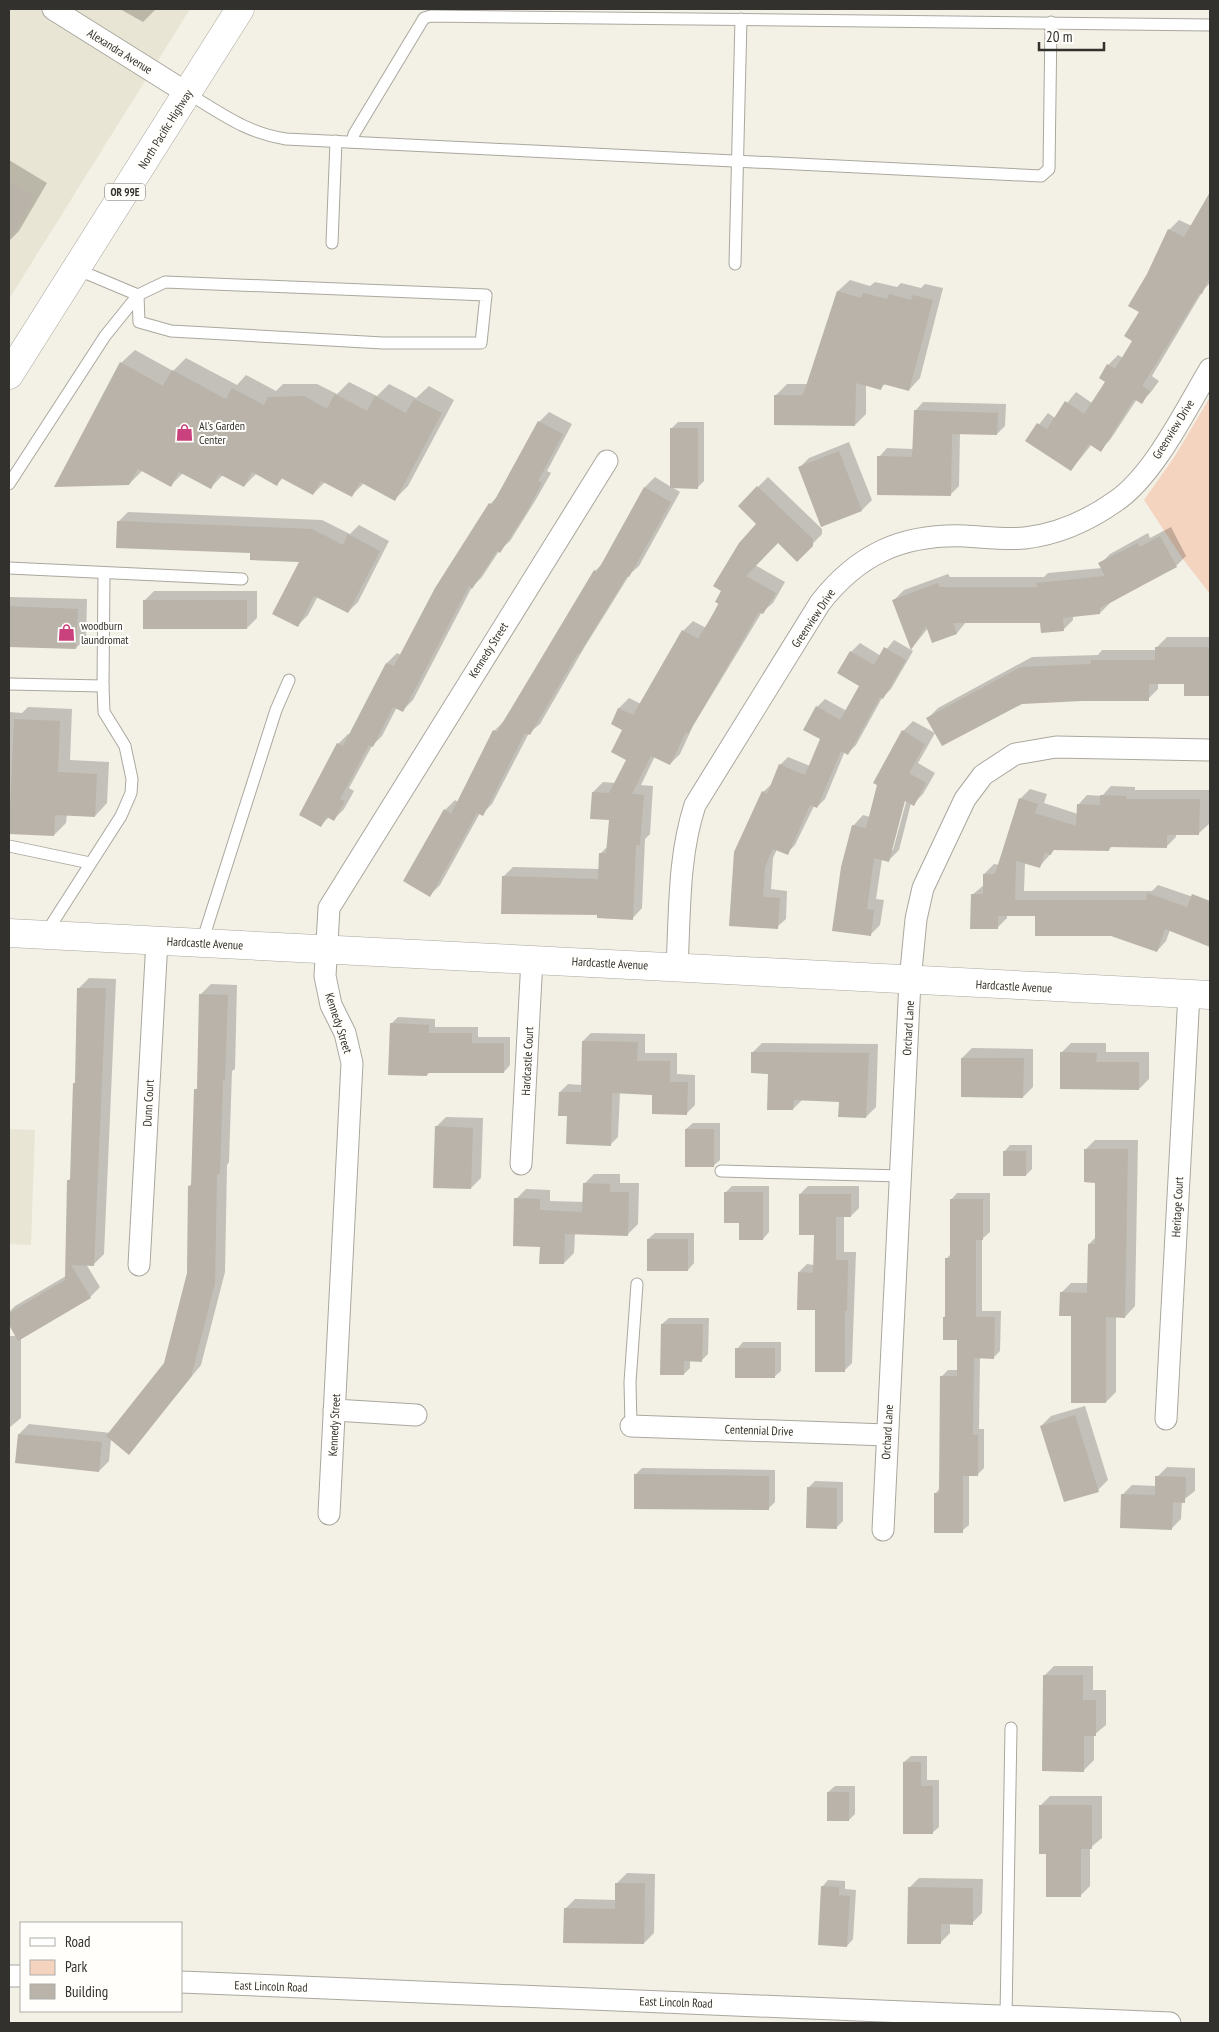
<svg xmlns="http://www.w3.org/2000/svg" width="1219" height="2032" font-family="'PT Sans Narrow',sans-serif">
	<rect width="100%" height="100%" fill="#f3f0e6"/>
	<g fill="#e9e5d4">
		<path d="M9,9H190L9,299Z"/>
		<path d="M9,1129L35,1130L31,1245L9,1244Z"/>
	</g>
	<path fill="#f4d4bf" d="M1210,397V594L1183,559L1144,500L1175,456Z"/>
	<g fill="#0003" fill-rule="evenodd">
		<path d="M120,9H156L143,22Z"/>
		<path d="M9,160L47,183L19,231L9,241Z"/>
		<path d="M1210,195V283L1204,289L1152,376L1159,381L1151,392L1141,402L1137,399L1110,440L1100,450L1092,444L1071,470L1027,440L1048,413L1055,418L1076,392L1092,403L1106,381L1108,365L1118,355L1123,358L1134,341L1148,274L1169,230L1179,220L1192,226Z"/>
		<path d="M850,280L870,286L875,282L897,287L901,283L921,288L925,284L943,288L920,378L909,390L885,384L881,388L866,385V414L855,425L775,396L787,384H808L838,291Z"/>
		<path d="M135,350L173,371L186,358L237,385L246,375L276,391L283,384H317L337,394L349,382L377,396L389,384L416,398L429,386L454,400L408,486L395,499L364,483L352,495L326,481L313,494L283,478L277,484L257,473L244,486L223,475L211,487L183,473L171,485L143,470L129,484L121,363Z"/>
		<path d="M923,402L1006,404L1005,426L997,434L960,433L959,486L950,495L879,457L887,448L913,449L915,411Z"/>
		<path d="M549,412L572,424L547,471L551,473L535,501L510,541L499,551L482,577L472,587L413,700L403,710L397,707L382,736L372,746L349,788L354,791L344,809L334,819L329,817L321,825L338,744L348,734L351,735L387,663L397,653L401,655L490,504L499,495L539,422Z"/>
		<path d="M678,422H704V481L697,488L672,487L680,492L639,566L630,574L584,648L540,724L529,733L492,804L482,814L480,813L440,885L430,895L445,810L455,800L458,802L494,731L504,721L595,571L604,562L645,487L655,477L671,487L672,428Z"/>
		<path d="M849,442L872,500L862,510L822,525L799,468L809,458Z"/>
		<path d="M768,477L822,529V534L797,560L778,542L755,565L785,582L773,603L762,612L693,726L680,754L670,764L655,756L641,785L653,786L650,834L645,839L642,908L632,919L598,914L503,877L513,867L600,869L601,853L608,846L610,819L593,792L603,782L616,783L627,759L624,729L612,724L619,708L629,698L641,704L683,631L693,621L706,628L758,524L739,506Z"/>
		<path d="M128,512L322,520L350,534L359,525L389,541L358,602L348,612L318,596L308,615L298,625L301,561L118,522Z"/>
		<path d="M1171,527L1186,556L1176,566L1110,603L1100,613L1073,615V620L1063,630L1041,622H966L957,633L928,628L912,648L894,600L904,590L948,574L950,577H1044L1048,573L1102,568L1100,564L1110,554L1148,533L1150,538Z"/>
		<path d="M154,591H257V618L247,628L144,601Z"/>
		<path d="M9,597L87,599L86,638L76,648L9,646Z"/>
		<path d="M1167,637H1210V695H1185V682H1158V689L1148,699H1082L1021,703L928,718L938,708L1032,657L1098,655L1102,650H1157V647Z"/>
		<path d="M894,640L913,651L891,689L882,698L856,745L848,753L845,751L825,799L817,807L814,806L795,845L787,853L777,849L773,858L771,889L787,891L786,919L777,927L730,924L763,792L772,784L780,765L788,757L810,766L821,739L817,707L825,699L847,711L861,685L839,673L851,652L860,643L881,656Z"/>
		<path d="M28,707L72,709L70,760L109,762L107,803L95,816L67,814L66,823L54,835L9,822V712L22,713Z"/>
		<path d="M913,721L935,733L918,763L935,773L923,794L913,804L911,803L899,850L889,860L882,859L876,899L884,900L880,925L870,935L853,826L863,815L870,817L903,731ZM905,794L908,795L893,850H891Z"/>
		<path d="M1111,786L1135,787V790H1209V824L1199,833H1176V837L1166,847L1112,846L1109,850L1055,849L1039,867L1025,862L1024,891H1152L1158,885L1208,902L1210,946L1170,930L1166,941L1157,951L1111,935L1036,915H1007V918L997,928L972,895L984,885V874L994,864L1000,865L1021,798L1030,789L1047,794L1044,803L1078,814V805L1087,795L1102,796Z"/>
		<path d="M89,978L116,979L104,1254L94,1264H86L100,1287L90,1297L21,1338V1418L9,1428V1336H17L9,1322V1312L15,1306L66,1276L69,1180L71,1178L76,1082L79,988Z"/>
		<path d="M211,984L237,985L235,1069L232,1071L229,1162L227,1165L225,1272L201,1365L129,1453L111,1439L109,1461L99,1471L19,1434L29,1424L111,1433L165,1364L188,1273L189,1186L193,1183L196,1090L198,1087L201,994Z"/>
		<path d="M398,1017L435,1019V1027H478V1037H510V1065L504,1072H430L427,1075L391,1024Z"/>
		<path d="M591,1033L645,1034V1053H677V1074L695,1075V1105L687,1113L654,1093L620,1092L618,1137L610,1145L568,1115L560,1092L568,1084L582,1085L583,1041Z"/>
		<path d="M762,1043L878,1044L876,1107L866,1117L840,1101L802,1100L793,1109L770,1073L752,1053Z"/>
		<path d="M1071,1043H1106V1052H1149V1079L1139,1089L1061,1053Z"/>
		<path d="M972,1048L1033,1049V1087L1023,1097L962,1058Z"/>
		<path d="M446,1117L483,1118L481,1178L471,1188L436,1127Z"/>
		<path d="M693,1123H720V1160L713,1166L686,1129Z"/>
		<path d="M1095,1140H1138L1135,1306L1125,1317L1116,1316V1392L1106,1402L1072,1315L1061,1293L1071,1283H1088L1089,1244L1096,1237L1097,1182L1085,1150Z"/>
		<path d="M1010,1145H1032V1169L1026,1175L1004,1152Z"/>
		<path d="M594,1174H620V1183H639L638,1224L628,1234L575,1233L574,1253L564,1263L541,1245L516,1199L526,1189L550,1190V1201L584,1202V1184Z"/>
		<path d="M732,1186H769V1232L763,1239L741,1221L726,1192Z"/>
		<path d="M808,1186H859V1208L851,1216H844V1252H856L852,1363L844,1371L799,1272L807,1264L814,1265L816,1233L800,1194Z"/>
		<path d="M957,1193H990V1232L982,1239V1311H1001L1000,1351L994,1357H980L979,1429H984V1468L977,1475H969V1525L962,1531L935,1494L940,1488L942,1376L948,1370H958V1339L944,1317L947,1315V1258L951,1254V1200Z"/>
		<path d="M655,1233H694V1263L688,1270L648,1239Z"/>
		<path d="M669,1318H709L708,1354L702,1360H690V1368L684,1374L662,1324Z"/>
		<path d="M743,1342H781V1371L774,1377L737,1349Z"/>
		<path d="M1085,1406L1108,1480L1098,1490L1041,1426L1051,1416Z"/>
		<path d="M1167,1467L1195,1468V1491L1182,1501L1181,1519L1171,1529L1122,1495L1132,1485L1156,1486L1157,1477Z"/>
		<path d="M642,1468L775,1470V1502L768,1509L635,1475Z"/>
		<path d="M815,1481L843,1482V1521L836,1528L808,1488Z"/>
		<path d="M1054,1666H1093V1690H1106V1725L1094,1735V1760L1084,1770L1044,1676Z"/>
		<path d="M911,1756H927V1780H939V1827L932,1833L904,1762Z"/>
		<path d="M835,1786H855V1814L849,1820L828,1792Z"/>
		<path d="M1050,1796H1102V1838L1090,1848V1886L1080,1896L1047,1853L1040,1806Z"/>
		<path d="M627,1873L655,1874L654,1933L644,1943L565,1909L575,1899L616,1900L617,1883Z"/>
		<path d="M919,1878L983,1879L982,1913L972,1923H950V1933L940,1943L909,1888Z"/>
		<path d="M828,1880L845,1881V1889L856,1890L853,1939L847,1946L822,1887Z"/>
	</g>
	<g fill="#b9b3aa">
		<path d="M9,181L35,197L9,240Z"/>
		<path d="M1210,192V276L1202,294L1200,293L1142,386L1150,391L1142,404L1134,399L1101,452L1089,444L1071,471L1025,441L1037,423L1047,429L1065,401L1084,414L1105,382L1099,378L1107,364L1115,369L1132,341L1124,336L1139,312L1128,306L1147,274L1168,229L1184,237Z"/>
		<path d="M837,291L861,298L863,293L887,299L889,294L911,300L913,295L933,300L909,391L883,384L881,390L856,383L855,426L774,425V395H803Z"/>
		<path d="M120,362L163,386L172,370L226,399L232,388L264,405L268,397L304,396L327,409L335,394L367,411L375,396L406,413L414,399L442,413L395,501L360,482L352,497L321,481L313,495L281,478L277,486L252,472L244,487L219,474L211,489L179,472L171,487L138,469L129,485L54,487Z"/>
		<path d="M914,410L998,413L997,435L952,434L951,496L877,495V456L912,457Z"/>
		<path d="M538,421L563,434L538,481L542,483L526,513L500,553L497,551L472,589L469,586L403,712L393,707L373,747L369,745L340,799L345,801L334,821L327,817L321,827L299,815L337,743L343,746L386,663L394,666L435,588L489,503L492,505Z"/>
		<path d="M670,428H698V489L670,488Z"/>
		<path d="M839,451L862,511L821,527L798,467Z"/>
		<path d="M757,486L813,539V546L797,562L778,543L746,576L776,593L763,614L759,612L688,734L686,732L670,765L651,756L632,794L644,795L640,845H636L633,920L597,918V915L501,914L502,876L598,879L599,853H606L609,820L590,819L592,792L609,793L626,760L611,752L622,730L611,724L618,708L633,715L682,630L698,639L719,604L715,602L721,591L713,586L739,543L756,524L738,506Z"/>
		<path d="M644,487L671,502L629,577L627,576L579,654L578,653L530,735L525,733L483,816L477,813L430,897L403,881L444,809L451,814L493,730L497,732L594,570L597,572Z"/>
		<path d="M117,521L312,529L343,545L348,534L380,551L348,613L314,596L298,627L272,614L299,562L250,560V553L116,548Z"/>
		<path d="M1160,536L1177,567L1100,608V614L1063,618L1064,631L1041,633L1040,623H953L957,634L932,643L926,626L911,650L892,600L938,583L940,587H1037L1036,583L1105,576L1098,563L1138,543L1140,547Z"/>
		<rect x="143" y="600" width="104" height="29"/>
		<path d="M9,606L78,609L76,649L9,647Z"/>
		<path d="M884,647L906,660L883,699L880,697L848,755L841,751L817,808L810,805L788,855L773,849L765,867L763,897L780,898L778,929L729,926L734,852L762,791L767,794L779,764L805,775L820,739L803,730L816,706L840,720L859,686L837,673L850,651L874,665Z"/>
		<path d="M1155,647H1210V696H1184V684H1149V701H1082L1022,704L942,746L926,718L1021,667L1091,664V660H1155Z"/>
		<path d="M14,719L60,721L58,772L97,774L95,817L55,815L54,836L9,834Z"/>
		<path d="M902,730L925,744L909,773L926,783L914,806L905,801L889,862L874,858L867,909L874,910L871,936L832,931L841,867L852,825L866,828L877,785L873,783Z"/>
		<path d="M1100,795L1126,796V799H1200L1199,835H1167V848L1109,847V851L1053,850L1051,855L1045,853L1040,868L1016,861L1015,900H1146L1147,893L1187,907L1192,894L1210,901V947L1165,929L1157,952L1111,936H1035V916H998V929H970L971,894H983V874H995L1019,798L1038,804L1035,813L1076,826L1077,804L1100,805Z"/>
		<path d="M77,988H106L94,1266L71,1265L91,1298L18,1341L9,1325V1313L65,1280L67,1180H70L73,1083H75Z"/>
		<path d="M199,994L228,995L225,1080H223L220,1174H217L215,1283L191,1377L129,1455L106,1436L164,1363L187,1273L188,1186H191L194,1089H197Z"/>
		<path d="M390,1023L429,1025V1033H472V1043H504V1073H427V1076L388,1075Z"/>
		<path d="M582,1041L638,1042L637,1061H670V1082H688L687,1115L652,1114V1095L612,1093L611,1146L566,1144L567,1116H558L559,1092H581Z"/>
		<path d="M751,1052L869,1053L866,1118L838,1117L839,1102L794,1100L793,1110H767L768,1074L751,1073Z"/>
		<path d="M1060,1052L1097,1053L1096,1062H1139V1090L1060,1089Z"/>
		<path d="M961,1058H1024L1023,1098L961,1097Z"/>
		<path d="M435,1126L473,1128L471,1189L433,1188Z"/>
		<rect x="685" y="1129" width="29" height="38"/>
		<path d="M1084,1149H1128L1125,1318L1106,1317V1403H1071V1316H1059L1060,1292L1087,1293L1088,1244H1095V1183L1084,1182Z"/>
		<rect x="1003" y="1151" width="23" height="25"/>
		<path d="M583,1183L610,1184V1192H629L628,1236L565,1234L564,1264H539L540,1247L513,1246L514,1198L540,1199V1210L582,1212Z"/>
		<path d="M724,1192H763V1240H739V1223H724Z"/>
		<path d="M799,1194H851V1217H836V1260H848L847,1311H845V1372H815V1310H797L798,1272L813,1273L814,1235H799Z"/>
		<path d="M950,1199H983V1240H976V1317H995L994,1359L974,1358L973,1435H978V1476H963V1533H934V1493H939L940,1376H957V1340H943V1317H945V1258H950Z"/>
		<rect x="647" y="1239" width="41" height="32"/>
		<path d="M661,1324H703L702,1362L684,1361V1375H660Z"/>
		<rect x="735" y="1348" width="40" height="30"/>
		<path d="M1075,1415L1099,1492L1064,1502L1040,1426Z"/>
		<path d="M18,1434L102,1442L99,1472L15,1463Z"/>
		<path d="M634,1474L769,1476V1510L634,1509Z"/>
		<path d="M1155,1476L1186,1477L1185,1503L1173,1502L1172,1530L1120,1528L1121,1494L1155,1495Z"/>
		<path d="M807,1487L837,1488V1529L806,1528Z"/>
		<path d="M1043,1675H1083V1700H1096V1736H1084V1772L1042,1771Z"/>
		<path d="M903,1762H921V1786H933V1834H903Z"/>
		<rect x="827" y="1792" width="22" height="29"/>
		<path d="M1039,1805H1092V1849H1081V1897H1046V1854H1039Z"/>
		<path d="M615,1883H645L644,1944L563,1943L564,1908L615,1909Z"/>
		<path d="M821,1886L839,1887V1895L850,1896L847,1947L818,1945Z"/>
		<path d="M908,1887L973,1888V1925L941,1924V1944H907Z"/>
	</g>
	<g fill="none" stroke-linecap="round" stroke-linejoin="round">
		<defs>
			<g id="lane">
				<path d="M187,93C221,113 246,133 286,139L1041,176L1049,169L1051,22"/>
				<path d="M352,142L354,134L424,18L431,16L1210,25"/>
				<path d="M332,243L336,141"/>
				<path d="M735,264L741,19"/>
				<path d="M76,269L138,295"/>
				<path d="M9,484L105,336L138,295L165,282L486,295L481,343H383L171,331L139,322L138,295"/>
				<path d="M9,568L242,579"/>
				<path d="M9,684L103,686L104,573"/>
				<path d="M9,846L90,863"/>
				<path d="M46,933L121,816L131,793L132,779L125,746L104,712L103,686"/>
				<path d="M202,942L276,710L289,680"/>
				<path d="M721,1171L901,1176"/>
				<path d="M631,1426L630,1382L637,1284"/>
				<path d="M1006,2016L1011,1728"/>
			</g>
			<g id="street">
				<path d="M53,9L187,93"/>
				<path d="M677,967C680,912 678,857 695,805L820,603C858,554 902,534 965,536C985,537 1005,540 1025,538C1059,534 1088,521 1116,501C1154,475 1186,409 1210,369"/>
				<path d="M521,1164L532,959"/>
				<path d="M139,1265L157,940"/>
				<path d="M334,1410L416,1415"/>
				<path d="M1166,1419L1189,994"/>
				<path d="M631,1426L887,1435"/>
				<path d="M329,1514L352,1063L345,1033L331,1005L325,976L329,908L607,461"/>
				<path d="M883,1530L910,981L916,919L923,888L965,799L983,775L1015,754L1056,747L1210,750"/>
				<path d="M9,1976H21"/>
				<path d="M181,1982L1170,2023"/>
			</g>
			<path id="secondary" d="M9,933L1210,995"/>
			<path id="primary" d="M9,375L240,9"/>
		</defs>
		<use href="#lane" stroke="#aaa79e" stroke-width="13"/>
		<use href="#street" stroke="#aaa79e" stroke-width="23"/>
		<use href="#secondary" stroke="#aaa79e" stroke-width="29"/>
		<use href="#primary" stroke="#aaa79e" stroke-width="29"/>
		<use href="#lane" stroke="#fff" stroke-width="11"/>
		<use href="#street" stroke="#fff" stroke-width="21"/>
		<use href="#secondary" stroke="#fff" stroke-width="28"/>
		<use href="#primary" stroke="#fff" stroke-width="28"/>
	</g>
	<defs>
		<symbol id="shop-bare" viewBox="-9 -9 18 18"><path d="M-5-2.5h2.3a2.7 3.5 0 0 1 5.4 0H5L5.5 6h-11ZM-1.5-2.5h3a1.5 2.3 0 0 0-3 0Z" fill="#ca427d" stroke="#fffefa" stroke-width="2.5" paint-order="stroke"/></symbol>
	</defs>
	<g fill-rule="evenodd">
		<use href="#shop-bare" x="172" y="420" width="25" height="25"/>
		<use href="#shop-bare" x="54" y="620" width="25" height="25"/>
	</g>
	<g text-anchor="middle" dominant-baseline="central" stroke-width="4" stroke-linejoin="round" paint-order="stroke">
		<rect fill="#fffefa" stroke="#706e6a" stroke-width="1" x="105" y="183.5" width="40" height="17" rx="4"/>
		<g font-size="11" font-weight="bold" fill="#32312d">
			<text x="125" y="192">OR 99E</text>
		</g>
		<g font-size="12" fill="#32312d" stroke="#fffefa">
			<text transform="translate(120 51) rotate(32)">Alexandra Avenue</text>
			<text transform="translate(165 129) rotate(-58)">North Pacific Highway</text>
			<text transform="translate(1173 429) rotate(-58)">Greenview Drive</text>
			<text transform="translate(813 618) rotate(-56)">Greenview Drive</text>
			<text transform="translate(488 650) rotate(-58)">Kennedy Street</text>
			<text transform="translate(205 943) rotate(3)">Hardcastle Avenue</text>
			<text transform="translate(610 963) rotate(3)">Hardcastle Avenue</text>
			<text transform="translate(1014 986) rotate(3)">Hardcastle Avenue</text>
			<text transform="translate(339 1023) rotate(72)">Kennedy Street</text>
			<text transform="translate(908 1028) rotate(-87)">Orchard Lane</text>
			<text transform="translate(527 1061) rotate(-87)">Hardcastle Court</text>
			<text transform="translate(148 1103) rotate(-87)">Dunn Court</text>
			<text transform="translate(1177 1207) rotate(-87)">Heritage Court</text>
			<text transform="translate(334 1425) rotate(-87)">Kennedy Street</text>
			<text transform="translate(759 1430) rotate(2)">Centennial Drive</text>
			<text transform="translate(887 1432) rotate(-87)">Orchard Lane</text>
			<text transform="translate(271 1986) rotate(2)">East Lincoln Road</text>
			<text transform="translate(676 2002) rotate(2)">East Lincoln Road</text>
		</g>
		<g font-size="12" fill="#32312d" stroke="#fffefa" text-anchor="start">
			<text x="199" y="425">Al's Garden<tspan x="199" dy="14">Center</tspan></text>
			<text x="81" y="625">woodburn<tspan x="81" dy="14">laundromat</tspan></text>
		</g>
	</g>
	<rect width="1219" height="2032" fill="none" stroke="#32312d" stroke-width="20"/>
	<rect x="20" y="1922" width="162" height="90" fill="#fffefa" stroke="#adaca8"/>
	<rect x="30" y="1938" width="25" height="8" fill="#ffffff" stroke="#adaca8"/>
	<text x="65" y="1947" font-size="15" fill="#32312d">Road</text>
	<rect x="30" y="1960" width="25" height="15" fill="#f4d4bf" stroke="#adaca8"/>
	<text x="65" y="1972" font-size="15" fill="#32312d">Park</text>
	<rect x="30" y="1984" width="25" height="15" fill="#b9b3aa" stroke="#adaca8"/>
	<text x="65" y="1997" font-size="15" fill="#32312d">Building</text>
	<path d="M1039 42v8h65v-8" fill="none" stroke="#32312d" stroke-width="2.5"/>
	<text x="1046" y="42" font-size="15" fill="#32312d" stroke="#fffefa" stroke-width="4" paint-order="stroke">20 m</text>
</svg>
